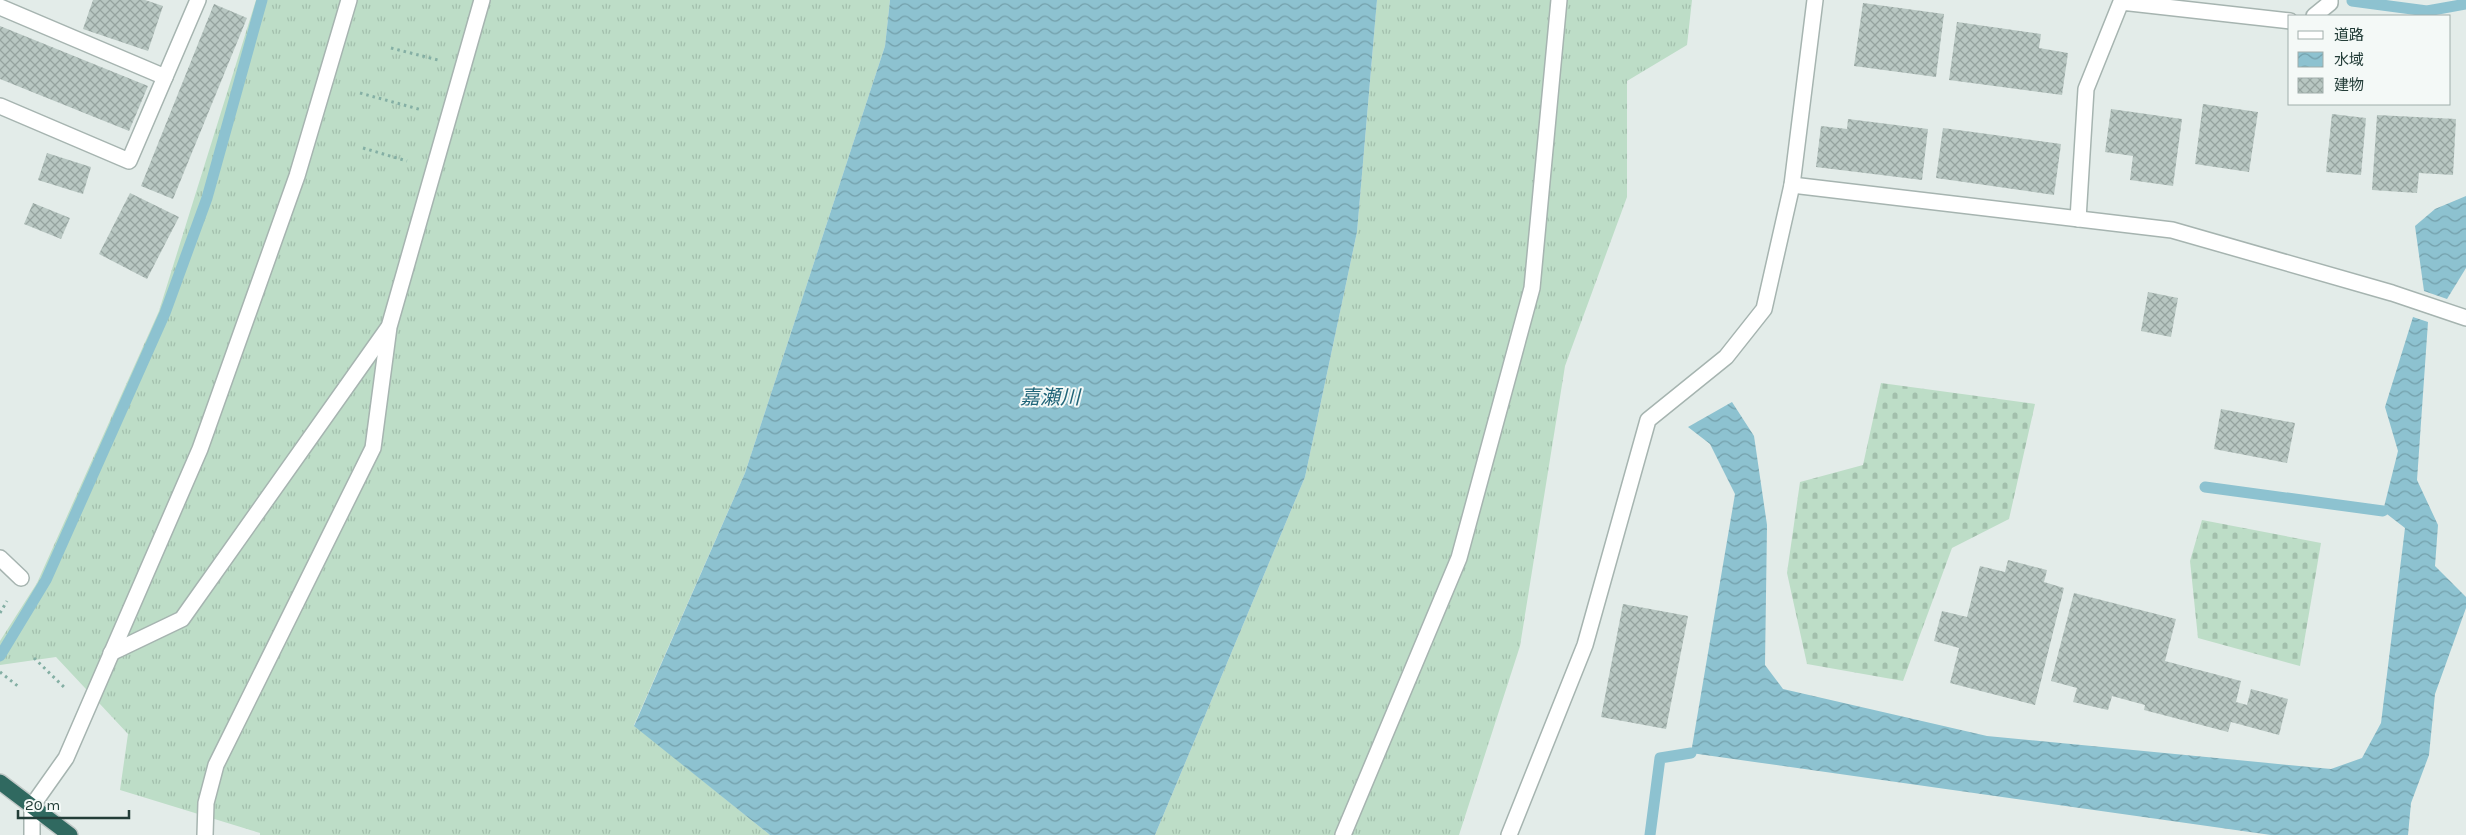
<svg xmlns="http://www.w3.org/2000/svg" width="2466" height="835" font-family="Karla,'Noto Sans JP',sans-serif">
	<defs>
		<pattern id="grass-tufts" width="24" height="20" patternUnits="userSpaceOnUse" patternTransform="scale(1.25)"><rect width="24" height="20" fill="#bdddc7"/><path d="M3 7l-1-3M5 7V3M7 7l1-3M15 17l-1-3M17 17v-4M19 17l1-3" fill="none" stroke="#a2bfac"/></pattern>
		<pattern id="cemetery-stones" width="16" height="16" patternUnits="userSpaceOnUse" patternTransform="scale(1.25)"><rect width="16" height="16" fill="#bdddc7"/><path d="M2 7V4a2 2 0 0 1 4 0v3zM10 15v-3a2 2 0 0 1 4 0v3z" fill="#a2bfac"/></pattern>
		<pattern id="water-waves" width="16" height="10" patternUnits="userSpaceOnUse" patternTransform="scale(1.25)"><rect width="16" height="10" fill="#8dc2d0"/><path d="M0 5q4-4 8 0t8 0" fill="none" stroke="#739faa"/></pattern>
		<pattern id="building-cross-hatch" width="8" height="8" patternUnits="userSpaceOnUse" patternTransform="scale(1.25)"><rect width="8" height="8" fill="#b8c7c2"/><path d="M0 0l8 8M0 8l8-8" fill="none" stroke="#95a39f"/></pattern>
	</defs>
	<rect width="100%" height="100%" fill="#e3ece9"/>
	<g fill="url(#grass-tufts)">
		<path d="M256,0H890L885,46L745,473L634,725L770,835H260V833L120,790L128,734L56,657L0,665V641L37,583L159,311Z"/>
		<path d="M1377,0H1692L1687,45L1627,81V197L1565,366L1520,646L1459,835H1155L1305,477L1357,232Z"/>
	</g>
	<g fill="url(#cemetery-stones)">
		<path d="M1881,383L2035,404L2009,519L1952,548L1903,681L1807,664L1787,573L1800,482L1863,465Z"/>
		<path d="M2202,520L2321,543L2300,666L2198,638L2190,561Z"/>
	</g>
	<g fill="url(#water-waves)">
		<path d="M890,0H1377L1357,232L1305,477L1155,835H770L634,726L745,473L885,46Z"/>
		<path d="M2466,196V268L2447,299L2424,291L2415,226L2435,209Z"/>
		<path d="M2413,317L2428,322L2417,480L2438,525L2435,566L2466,597V608L2435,694L2429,755L2411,803L2408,835H2271L1691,753L1735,494L1710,444L1688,427L1732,402L1754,436L1767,525L1765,665L1783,689L1987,736L2331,769L2362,758L2381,723L2405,528L2383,511L2398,451L2385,407Z"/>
	</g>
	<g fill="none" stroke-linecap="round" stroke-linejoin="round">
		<g stroke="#8dc2d0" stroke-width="11">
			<path d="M2352,1L2427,11L2466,4"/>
			<path d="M2205,487L2383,511"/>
			<path d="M0,656L46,580L165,313L207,198L262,0"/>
			<path d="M1650,835L1660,758L1691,753"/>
		</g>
	</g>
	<g fill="url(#building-cross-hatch)">
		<path d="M93,0H145L163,6L148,51L83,29Z"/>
		<path d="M1863,3L1944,14L1936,77L1854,66Z"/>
		<path d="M214,4L247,18L173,199L141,186Z"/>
		<path d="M1957,22L2041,34L2039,48L2068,53L2062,95L1949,80Z"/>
		<path d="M0,26L148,86L129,131L0,79Z"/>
		<path d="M2203,104L2258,112L2249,172L2195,164Z"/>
		<path d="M2111,109L2182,119L2173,186L2130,180L2133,156L2105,152Z"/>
		<path d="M2332,114L2366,118L2361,175L2326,172Z"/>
		<path d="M2377,115L2456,119L2453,175L2419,173L2417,193L2372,190Z"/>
		<path d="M1848,119L1928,129L1922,180L1816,167L1821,126L1847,129Z"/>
		<path d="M1943,128L2061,144L2054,195L1936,178Z"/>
		<path d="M47,153L91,167L83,194L38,180Z"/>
		<path d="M130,193L179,217L147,279L99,254Z"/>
		<path d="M33,203L70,218L61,239L24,224Z"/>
		<path d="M2148,292L2178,298L2171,337L2141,331Z"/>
		<path d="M2221,409L2295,423L2287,463L2214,449Z"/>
		<path d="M2008,560L2047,570L2044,582L2064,588L2035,705L1950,683L1959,648L1934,641L1942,611L1967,617L1980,566L2005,572Z"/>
		<path d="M2074,593L2176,619L2165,661L2241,681L2236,702L2247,705L2251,689L2288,699L2279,735L2231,722L2228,732L2144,710L2145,705L2112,696L2108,710L2073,702L2077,688L2051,681Z"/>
		<path d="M1623,604L1688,616L1666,729L1601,717Z"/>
	</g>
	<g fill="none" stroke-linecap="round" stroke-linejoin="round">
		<defs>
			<g id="minor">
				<path d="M0,7L165,77"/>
				<path d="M2314,16L2330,3V0"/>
				<path d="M0,106L129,161L198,0"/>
				<path d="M1792,185L2172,230L2392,293L2466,318"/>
				<path d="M2078,219L2086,89L2121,2L2290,21"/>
				<path d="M0,558L21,578"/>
				<path d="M111,653L182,619L388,328"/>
				<path d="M32,835V806L66,758L200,449L297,176L349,0"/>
				<path d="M205,835L206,803L216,765L373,448L389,327L482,0"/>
				<path d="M1343,835L1459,558L1532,288L1559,0"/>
				<path d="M1509,835L1585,645L1648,420L1726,357L1764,309L1792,185L1815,0"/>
			</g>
			<path id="highway" d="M0,782L70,835"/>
		</defs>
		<use href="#minor" stroke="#a6b4b0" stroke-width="18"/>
		<use href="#highway" stroke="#c1c9c7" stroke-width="18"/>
		<g stroke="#84afa4" stroke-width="3" stroke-dasharray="2.5 4" stroke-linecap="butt">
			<path d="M391,48L438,60"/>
			<path d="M360,93L422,110"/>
			<path d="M363,148L407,161"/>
			<path d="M0,613L7,601"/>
			<path d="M34,658L66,689"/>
			<path d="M0,672L19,687"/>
		</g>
		<use href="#minor" stroke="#fff" stroke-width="15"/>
		<use href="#highway" stroke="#306960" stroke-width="15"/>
	</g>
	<g text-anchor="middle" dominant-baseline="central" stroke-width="4" stroke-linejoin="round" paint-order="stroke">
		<g font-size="20" font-style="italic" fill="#1f6478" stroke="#f4f9f7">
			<text x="1050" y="397">嘉瀬川</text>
		</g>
	</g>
	<rect x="2288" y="15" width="162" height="90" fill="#f4f9f7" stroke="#a0aeab"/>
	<rect x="2298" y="31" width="25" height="8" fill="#ffffff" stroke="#a0aeab"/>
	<text x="2334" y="40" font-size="15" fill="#233d38">道路</text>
	<rect x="2298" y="52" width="25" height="15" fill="url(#water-waves)" stroke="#a0aeab"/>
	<text x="2334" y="65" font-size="15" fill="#233d38">水域</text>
	<rect x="2298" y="78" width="25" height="15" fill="url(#building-cross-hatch)" stroke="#a0aeab"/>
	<text x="2334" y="90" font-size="15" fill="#233d38">建物</text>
	<path d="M18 810v8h111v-8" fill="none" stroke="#233d38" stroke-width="2.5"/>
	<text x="25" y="810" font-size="15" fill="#233d38" stroke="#f4f9f7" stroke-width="4" paint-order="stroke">20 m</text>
</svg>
